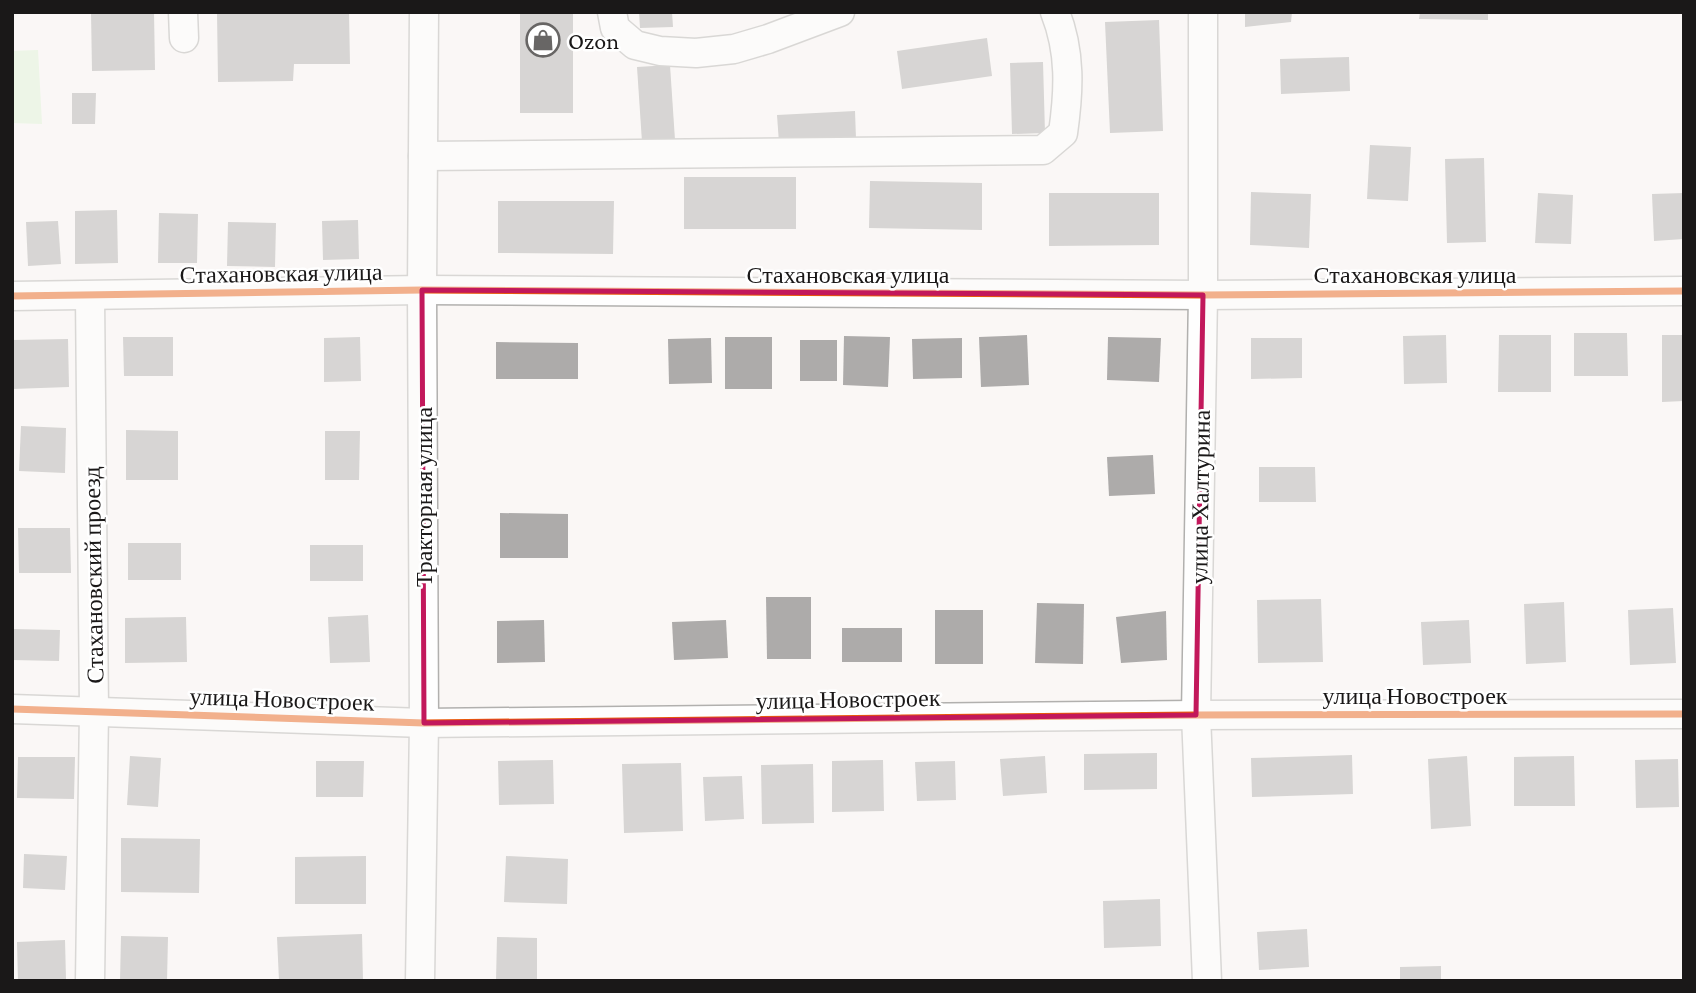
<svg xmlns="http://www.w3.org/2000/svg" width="1696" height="993" font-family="'Crimson Pro',serif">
	<rect width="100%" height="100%" fill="#faf7f5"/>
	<path fill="#ddf2d4" d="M38,50L42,124L12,123V51Z"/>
	<g fill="#adabaa">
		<path d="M91,12H154L155,70L92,71Z"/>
		<path d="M217,12H349L350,64H294L293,81L218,82Z"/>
		<rect x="520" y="12" width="53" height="101"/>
		<path d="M639,12H672L673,27L640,28Z"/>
		<path d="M1245,12H1292L1291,22L1245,27Z"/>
		<path d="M1420,12H1488V20L1419,19Z"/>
		<path d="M1159,20L1163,131L1110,133L1105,22Z"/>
		<path d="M987,38L992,76L902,89L897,51Z"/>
		<path d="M1349,57L1350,91L1281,94L1280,59Z"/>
		<path d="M1043,62L1045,133L1012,134L1010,63Z"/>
		<path d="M670,65L675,140L642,142L637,67Z"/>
		<path d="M72,93H96L95,124H72Z"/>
		<path d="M855,111L856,139L779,143L777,115Z"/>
		<path d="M1370,145L1411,147L1408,201L1367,199Z"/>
		<path d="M1484,158L1486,242L1447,243L1445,159Z"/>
		<rect x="684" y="177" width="112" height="52"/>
		<path d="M870,181L982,183V230L869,228Z"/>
		<path d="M1251,192L1311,194L1309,248L1250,245Z"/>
		<path d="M1049,193H1159V245L1049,246Z"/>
		<path d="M1538,193L1573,195L1571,244L1535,243Z"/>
		<path d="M1684,193V239L1654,241L1652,194Z"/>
		<path d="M498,201H614L613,254L498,253Z"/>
		<path d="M117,210L118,263L75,264V211Z"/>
		<path d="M159,213L198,214L197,263H158Z"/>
		<path d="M358,220L359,259L323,260L322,221Z"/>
		<path d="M58,221L61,264L28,266L26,222Z"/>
		<path d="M228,222L276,223L275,267L227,266Z"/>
		<path d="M1574,333H1627L1628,376H1574Z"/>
		<path d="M1027,335L1029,385L981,387L979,337Z"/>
		<path d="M1446,335L1447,383L1404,384L1403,336Z"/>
		<path d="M1499,335H1551V392H1498Z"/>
		<path d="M1662,335H1684V401L1662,402Z"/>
		<path d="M844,336L890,337L888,387L843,385Z"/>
		<path d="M123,337H173V376H124Z"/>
		<path d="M360,337L361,381L324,382V338Z"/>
		<rect x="725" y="337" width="47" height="52"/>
		<path d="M1108,337L1161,338L1159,382L1107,380Z"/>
		<path d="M711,338L712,383L669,384L668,339Z"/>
		<path d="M962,338V378L913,379L912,339Z"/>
		<path d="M1251,338H1302V378L1251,379Z"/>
		<path d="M68,339L69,387L12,389V340Z"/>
		<rect x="800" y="340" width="37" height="41"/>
		<path d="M496,342L578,343V379H496Z"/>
		<path d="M21,426L66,428L65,473L19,471Z"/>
		<path d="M126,430L178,431V480H126Z"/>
		<path d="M325,431H360L359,480H325Z"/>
		<path d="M1153,455L1155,494L1109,496L1107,457Z"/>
		<path d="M1259,467H1315L1316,502H1259Z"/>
		<path d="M500,513L568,514V558H500Z"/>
		<path d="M18,528H70L71,573H19Z"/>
		<rect x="128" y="543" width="53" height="37"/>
		<rect x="310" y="545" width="53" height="36"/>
		<path d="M766,597H811V659H767Z"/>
		<path d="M1321,599L1323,662L1258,663L1257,600Z"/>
		<path d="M1564,602L1566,662L1526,664L1524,604Z"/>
		<path d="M1037,603L1084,604L1083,664L1035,663Z"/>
		<path d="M1673,608L1676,663L1630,665L1628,610Z"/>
		<rect x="935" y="610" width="48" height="54"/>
		<path d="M1166,611L1167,660L1121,663L1116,617Z"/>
		<path d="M368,615L370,662L330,663L328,617Z"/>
		<path d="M186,617L187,662L125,663V618Z"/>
		<path d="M544,620L545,662L497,663V621Z"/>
		<path d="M726,620L728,658L674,660L672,622Z"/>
		<path d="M1469,620L1471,663L1423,665L1421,622Z"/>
		<rect x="842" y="628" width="60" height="34"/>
		<path d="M12,629L60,630L59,661L12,660Z"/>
		<path d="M1157,753V789L1084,790V754Z"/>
		<path d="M1352,755L1353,794L1252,797L1251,758Z"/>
		<path d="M130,756L161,758L158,807L127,805Z"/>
		<path d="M1045,756L1047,793L1003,796L1000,759Z"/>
		<path d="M1467,756L1471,826L1431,829L1428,759Z"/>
		<path d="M1574,756L1575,806H1514V757Z"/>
		<path d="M18,757H75L74,799L17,798Z"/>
		<path d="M1678,759L1679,807L1636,808L1635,760Z"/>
		<path d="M553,760L554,804L499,805L498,761Z"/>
		<path d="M883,760L884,811L832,812V761Z"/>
		<path d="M316,761H364L363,797H316Z"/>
		<path d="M955,761L956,800L917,801L915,762Z"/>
		<path d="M681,763L683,831L624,833L622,764Z"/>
		<path d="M813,764L814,823L762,824L761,765Z"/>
		<path d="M742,776L744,819L705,821L703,777Z"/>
		<path d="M121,838L200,839L199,893L121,892Z"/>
		<path d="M24,854L67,856L65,890L23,888Z"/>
		<path d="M366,856V904H295V857Z"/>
		<path d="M506,856L568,859L567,904L504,902Z"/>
		<path d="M1160,899L1161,946L1104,948L1103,901Z"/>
		<path d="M1307,929L1309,967L1259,970L1257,932Z"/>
		<path d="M362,934L363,981H279L277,937Z"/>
		<path d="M121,936L168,937L167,981H120Z"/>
		<path d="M497,937L537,938V981H496Z"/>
		<path d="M65,940L66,979L18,981L17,942Z"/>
		<path d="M1441,966V981H1400V967Z"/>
	</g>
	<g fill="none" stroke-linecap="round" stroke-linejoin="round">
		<defs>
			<g id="minor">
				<path d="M183,12L184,38"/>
				<path d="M612,12L615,28L635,45L660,51L696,53L734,49L768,39L840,12"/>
				<path d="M1203,12V295L1196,715L1207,981"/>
				<path d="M423,156L1043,150L1063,133C1069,91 1071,52 1055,12"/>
				<path d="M12,296L422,290L1203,295L1684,291"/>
				<path d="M90,296L94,711L90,981"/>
				<path d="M12,709L424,723L1196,715L1684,714"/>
				<path d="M420,981L424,723L422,290L424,12"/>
			</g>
		</defs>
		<use href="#minor" stroke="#b1b0ae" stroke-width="31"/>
		<use href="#minor" stroke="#fefefe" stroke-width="28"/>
		<defs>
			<g id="cycleway">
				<path d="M12,296L422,290L1203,295L1684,291"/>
				<path d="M12,709L424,723L1196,715L1684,714"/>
			</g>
		</defs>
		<use href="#cycleway" stroke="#fff" stroke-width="11"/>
		<use href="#cycleway" stroke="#e8590c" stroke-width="7"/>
	</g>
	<path d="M0 0H1696V993H0ZM422,290L1203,295L1196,715L424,723Z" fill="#faf7f5" fill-opacity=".55" fill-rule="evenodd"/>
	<path fill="none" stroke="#c2185b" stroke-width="5" stroke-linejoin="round" d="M422,290L1203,295L1196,715L424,723Z"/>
	<defs>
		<symbol id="shop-ring" viewBox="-11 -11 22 22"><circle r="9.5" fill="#fff" stroke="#686665" stroke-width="1.5"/><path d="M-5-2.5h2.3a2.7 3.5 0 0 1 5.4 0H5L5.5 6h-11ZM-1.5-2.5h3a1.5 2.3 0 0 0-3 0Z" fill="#686665"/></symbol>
	</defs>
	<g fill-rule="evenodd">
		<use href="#shop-ring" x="524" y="21" width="38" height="38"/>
	</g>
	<g text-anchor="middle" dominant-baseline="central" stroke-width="5" stroke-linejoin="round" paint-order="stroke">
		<g font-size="24" fill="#1a1818" stroke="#fff" text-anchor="start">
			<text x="568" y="40">Ozon</text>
		</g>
		<g font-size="24" fill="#1a1818" stroke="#fff">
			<text transform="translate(281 273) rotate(-1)">Стахановская улица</text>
			<text x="848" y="274">Стахановская улица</text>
			<text x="1415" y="274">Стахановская улица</text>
			<text transform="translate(423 497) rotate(-90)">Тракторная улица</text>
			<text transform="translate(1200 497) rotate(-89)">улица Халтурина</text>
			<text transform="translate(93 575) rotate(-91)">Стахановский проезд</text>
			<text x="1415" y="695">улица Новостроек</text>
			<text transform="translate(282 699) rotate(2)">улица Новостроек</text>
			<text transform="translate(848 699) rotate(-1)">улица Новостроек</text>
		</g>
	</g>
	<rect width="1696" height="993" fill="none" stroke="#1a1818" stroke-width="28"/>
</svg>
